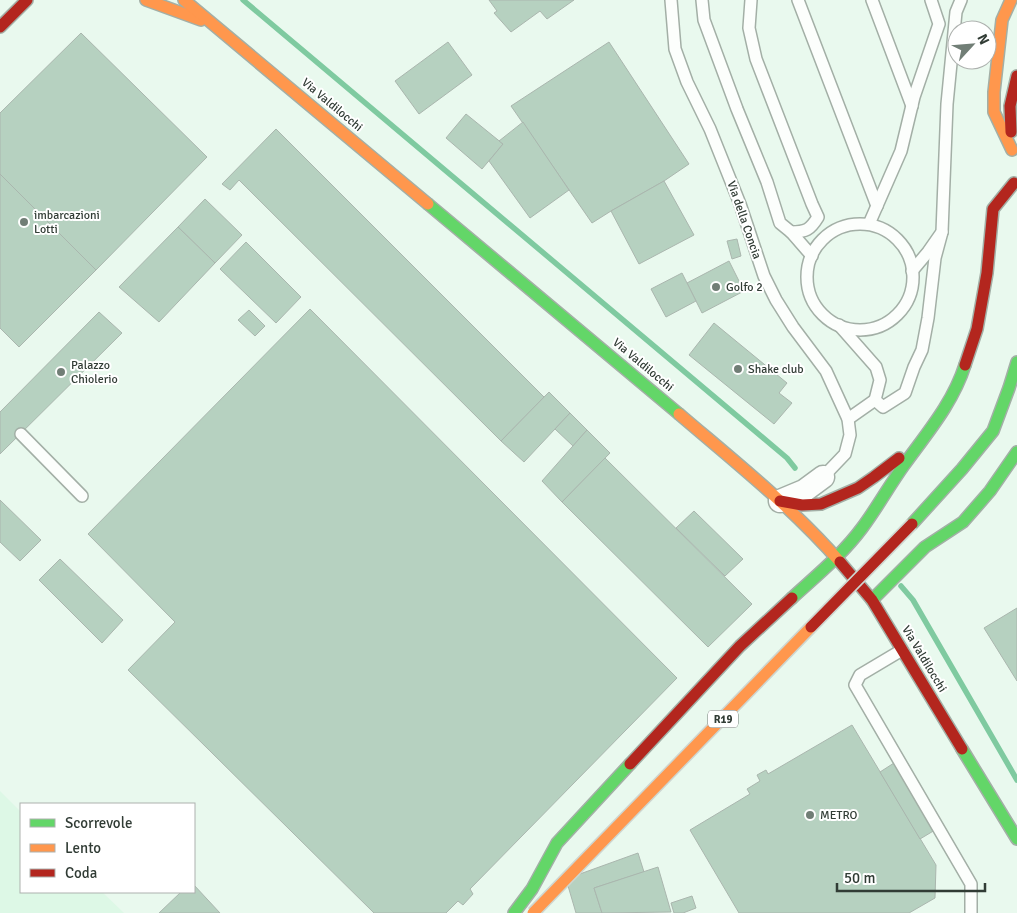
<svg xmlns="http://www.w3.org/2000/svg" width="1017" height="913" font-family="Signika,sans-serif">
	<rect width="100%" height="100%" fill="#e9f9ee"/>
	<path fill="#ddf8e6" d="M0,791L21,812V892H102L124,913H0Z"/>
	<g fill="none" stroke-linecap="round" stroke-linejoin="round">
		<g stroke="#7fcaa0" stroke-width="5.5">
			<path d="M243,0L787,458L795,468"/>
			<path d="M901,586L913,600L1017,780"/>
		</g>
	</g>
	<g fill="#b6d1c0" stroke="#aab6ae">
		<path d="M489,0H574L547,19L540,11L511,32L494,13L497,11Z"/>
		<path d="M81,33L207,157L96,270L0,174V113Z"/>
		<path d="M448,42L472,75L419,114L395,81Z"/>
		<path d="M609,42L689,164L664,181L611,211L592,223L511,106Z"/>
		<path d="M466,114L503,144L482,169L446,138Z"/>
		<path d="M523,122L569,190L530,218L489,161L503,144L499,141Z"/>
		<path d="M276,129L544,397L501,441L239,180L230,190L222,184Z"/>
		<path d="M0,174L96,270L19,347L0,328Z"/>
		<path d="M664,181L694,235L639,264L611,211Z"/>
		<path d="M205,199L242,235L215,263L178,227Z"/>
		<path d="M178,227L215,263L159,322L119,287Z"/>
		<path d="M737,239L741,256L732,259L727,241Z"/>
		<path d="M246,242L301,297L276,323L220,269Z"/>
		<path d="M729,261L744,291L702,313L687,283Z"/>
		<path d="M682,273L696,301L666,317L651,289Z"/>
		<path d="M310,309L677,678L470,889L473,894L463,905L458,901L446,913H374L128,670L175,622L88,534Z"/>
		<path d="M249,310L265,326L255,336L238,320Z"/>
		<path d="M99,312L122,333L0,454V412Z"/>
		<path d="M714,323L787,383L779,393L792,403L774,424L689,355Z"/>
		<path d="M549,392L570,413L524,462L501,441Z"/>
		<path d="M570,413L587,430L573,446L555,429Z"/>
		<path d="M587,430L610,453L562,502L542,481Z"/>
		<path d="M605,458L752,604L708,647L562,502Z"/>
		<path d="M0,500L41,540L20,561L0,542Z"/>
		<path d="M694,511L743,559L725,576L676,528Z"/>
		<path d="M60,559L123,620L102,643L39,580Z"/>
		<path d="M1017,608V681L984,628Z"/>
		<path d="M852,725L936,865L935,898L909,913H739L690,830L750,794L747,789L760,781L757,775L766,770L768,774Z"/>
		<path d="M894,763L935,830L920,839L880,772Z"/>
		<path d="M638,853L644,872L594,888L602,913H576L566,879Z"/>
		<path d="M658,867L671,912L602,913L594,888Z"/>
		<path d="M194,885L220,913H159L181,892H194Z"/>
		<path d="M692,896L696,908L683,913H674L671,903Z"/>
	</g>
	<g fill="none" stroke-linecap="round" stroke-linejoin="round">
		<defs>
			<g id="lane">
				<path d="M671,0L675,49L687,82L710,129L740,204L764,276L776,300L793,327L826,371L848,419L850,435L845,454L823,477"/>
				<path d="M702,0L704,20L737,109L767,182L780,223L791,232C806,232 810,230 818,217L812,204L756,59L749,28L751,0"/>
				<path d="M798,0L877,206"/>
				<path d="M872,0L912,106"/>
				<path d="M869,224L901,151L914,97L939,24L931,0"/>
				<circle cx="860" cy="277" r="53"/>
				<path d="M791,232L812,256"/>
				<path d="M912,271L928,252L942,232L947,104L956,12L961,0"/>
				<path d="M839,325L876,367L880,380L875,400L883,407L905,393L914,367L922,350L928,318L935,258L942,232"/>
				<path d="M848,419L875,400"/>
				<path d="M21,434L82,496"/>
				<path d="M902,650L860,675L855,685L971,884V913"/>
			</g>
			<path id="street" d="M780,501L804,491L823,477"/>
			<g id="fast">
				<path d="M428,204L679,414"/>
				<path d="M912,524L962,469L993,431L1009,388L1017,362"/>
				<path d="M792,598C816,576 842,555 862,528C877,508 889,486 904,465C927,433 953,403 965,365"/>
				<path d="M872,600L925,547L963,522L990,491L1017,452"/>
				<path d="M962,749L1017,839"/>
				<path d="M514,913L532,889L557,843L630,764"/>
			</g>
			<g id="slow">
				<path d="M146,0L201,20"/>
				<path d="M184,0L428,204"/>
				<path d="M1011,0L1002,20L994,92V112L1012,150"/>
				<path d="M679,414C734,461 792,507 840,562"/>
			</g>
			<g id="jam">
				<path d="M0,27L27,0"/>
				<path d="M1011,132L1010,106L1017,76"/>
				<path d="M965,365L977,329L987,273L993,209L1014,183"/>
				<path d="M780,501L802,505L821,504L858,488L874,477L899,458"/>
				<path d="M840,562L872,600L962,749"/>
				<path d="M630,764L740,646L792,598"/>
			</g>
		</defs>
		<use href="#lane" stroke="#a3afa6" stroke-width="14"/>
		<use href="#street" stroke="#a3afa6" stroke-width="25"/>
		<use href="#fast" stroke="#a3afa6" stroke-width="14"/>
		<use href="#slow" stroke="#a3afa6" stroke-width="14"/>
		<use href="#jam" stroke="#a3afa6" stroke-width="14"/>
		<use href="#lane" stroke="#fcfefc" stroke-width="11"/>
		<use href="#street" stroke="#fcfefc" stroke-width="22"/>
		<use href="#fast" stroke="#63d668" stroke-width="11"/>
		<use href="#slow" stroke="#ff974d" stroke-width="11"/>
		<use href="#jam" stroke="#b3261e" stroke-width="11"/>
		<defs>
			<path id="slow-bridge" d="M533,913L811,627"/>
			<path id="jam-bridge" d="M811,627L912,524"/>
		</defs>
		<use href="#slow-bridge" stroke="#ced6d0" stroke-width="14" stroke-linecap="butt"/>
		<use href="#jam-bridge" stroke="#ced6d0" stroke-width="14" stroke-linecap="butt"/>
		<use href="#slow-bridge" stroke="#ff974d" stroke-width="11"/>
		<use href="#jam-bridge" stroke="#b3261e" stroke-width="11"/>
	</g>
	<g fill="#717e76" stroke="#fff" stroke-width="2">
		<circle cx="24" cy="222" r="5"/>
		<circle cx="716" cy="287" r="5"/>
		<circle cx="738" cy="369" r="5"/>
		<circle cx="61" cy="372" r="5"/>
		<circle cx="810" cy="815" r="5"/>
	</g>
	<g text-anchor="middle" dominant-baseline="central" stroke-width="4" stroke-linejoin="round" paint-order="stroke">
		<rect fill="#fff" stroke="#6f7672" stroke-width="1" x="708" y="710.5" width="30" height="17" rx="4"/>
		<g font-size="11" font-weight="bold" fill="#313c35">
			<text x="723" y="719">R19</text>
		</g>
		<g font-size="12" fill="#313c35" stroke="#fff">
			<text transform="translate(332 105) rotate(40)">Via Valdilocchi</text>
			<text transform="translate(744 220) rotate(71)">Via della Concia</text>
			<text transform="translate(643 365) rotate(40)">Via Valdilocchi</text>
			<text transform="translate(924 659) rotate(59)">Via Valdilocchi</text>
		</g>
		<g font-size="12" fill="#313c35" stroke="#fff" text-anchor="start">
			<text x="34" y="215">imbarcazioni<tspan x="34" dy="14">Lotti</tspan></text>
			<text x="726" y="287">Golfo 2</text>
			<text x="71" y="365">Palazzo<tspan x="71" dy="14">Chiolerio</tspan></text>
			<text x="748" y="369">Shake club</text>
			<text x="820" y="815">METRO</text>
		</g>
	</g>
	<rect x="20" y="803" width="175" height="90" fill="#ffffff" stroke="#adb1ae"/>
	<rect x="30" y="819" width="25" height="8" fill="#63d668" stroke="#adb1ae"/>
	<text x="65" y="828" font-size="15" fill="#313c35">Scorrevole</text>
	<rect x="30" y="844" width="25" height="8" fill="#ff974d" stroke="#adb1ae"/>
	<text x="65" y="853" font-size="15" fill="#313c35">Lento</text>
	<rect x="30" y="869" width="25" height="8" fill="#b3261e" stroke="#adb1ae"/>
	<text x="65" y="878" font-size="15" fill="#313c35">Coda</text>
	<g transform="translate(972 45) rotate(64)"><circle r="24" fill="#ffffff" stroke="#adb1ae"/>
	<path d="M0-4L9 19L0 12L-9 19Z" fill="#717e76"/>
	<text y="-8" font-size="14" font-weight="bold" text-anchor="middle" fill="#313c35">N</text>
	</g>
	<path d="M837 883v8h148v-8" fill="none" stroke="#313c35" stroke-width="2.5"/>
	<text x="844" y="883" font-size="15" fill="#313c35" stroke="#ffffff" stroke-width="4" paint-order="stroke">50 m</text>
</svg>
